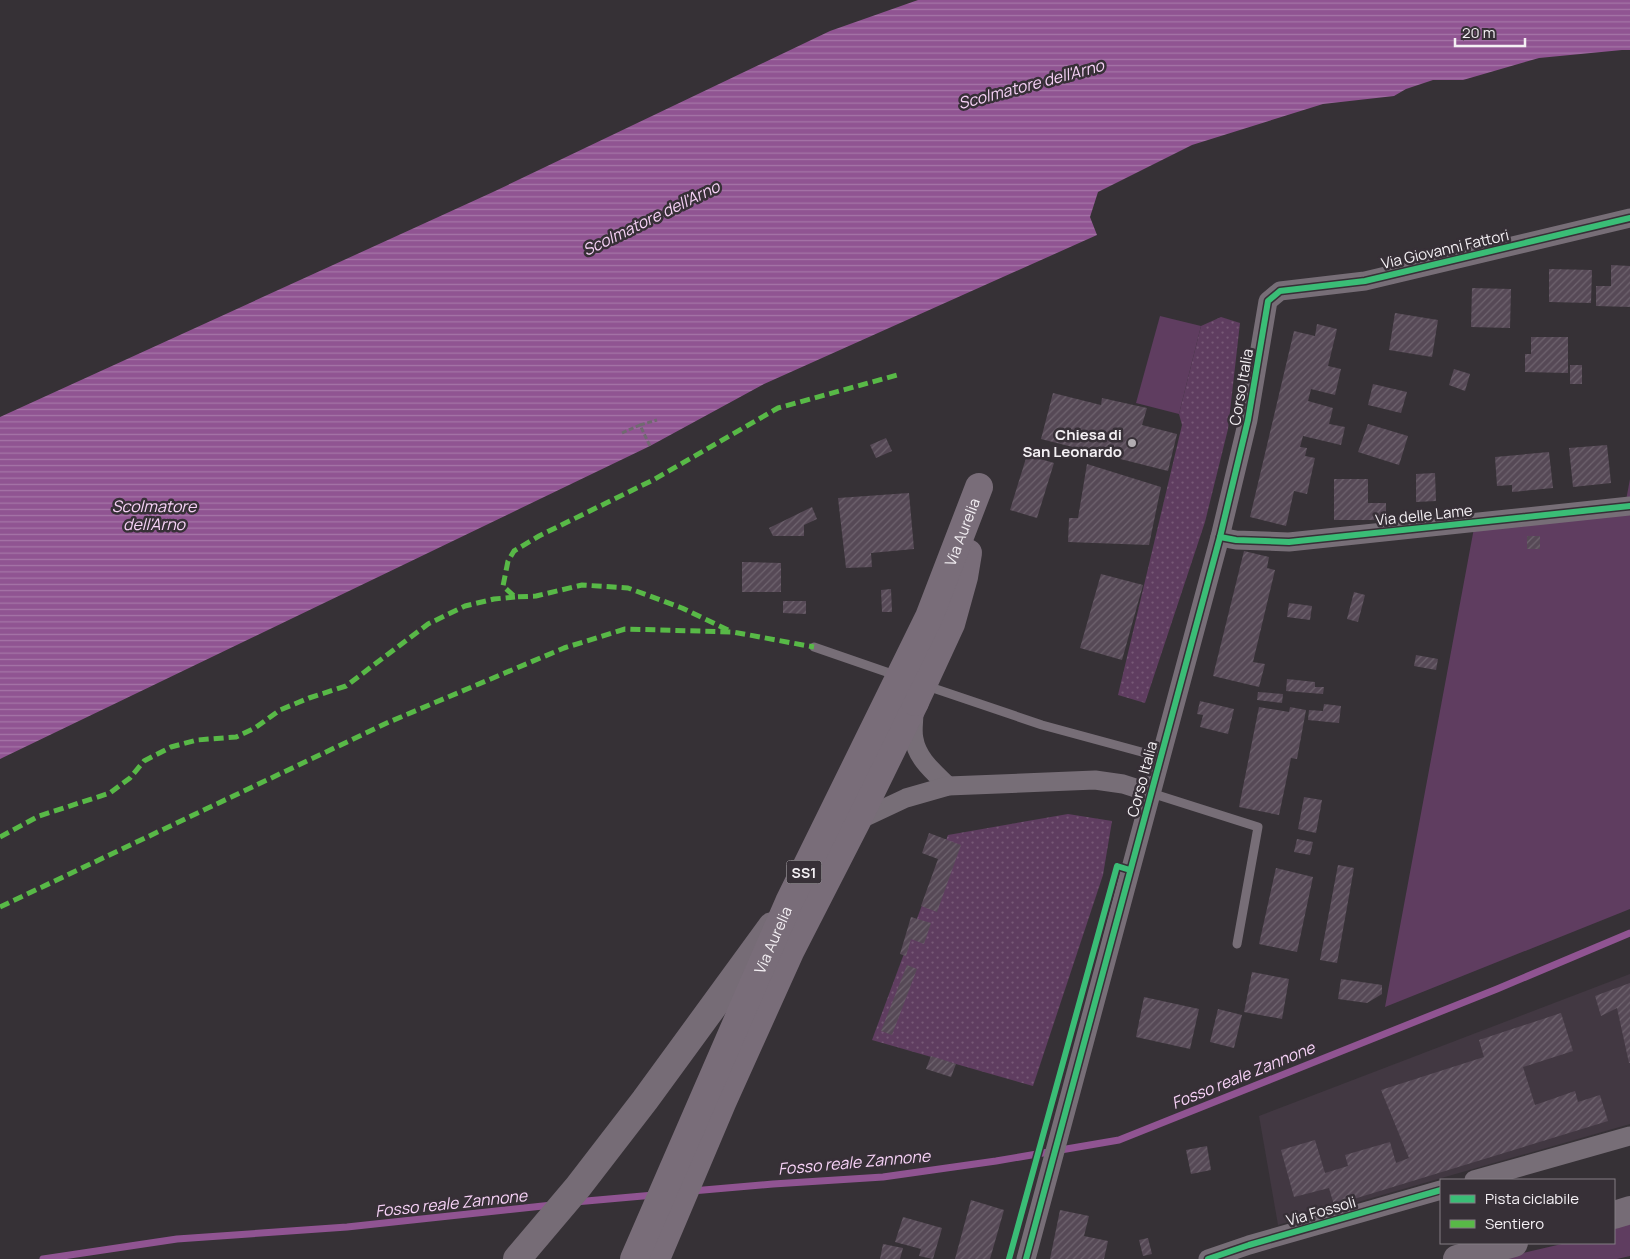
<svg xmlns="http://www.w3.org/2000/svg" width="1630" height="1259" font-family="Manrope,sans-serif">
	<defs>
		<pattern id="park-dots" width="8" height="8" patternUnits="userSpaceOnUse" patternTransform="scale(1.25)"><rect width="8" height="8" fill="#5f3d60"/><path d="M2 2h.1M6 6h.1" fill="none" stroke="#775977" stroke-width="1.8" stroke-linecap="round"/></pattern>
		<pattern id="water-rules" width="6" height="5" patternUnits="userSpaceOnUse" patternTransform="scale(1.25)"><rect width="6" height="5" fill="#905492"/><path d="M0 2.5h6" fill="none" stroke="#a675a7"/></pattern>
		<pattern id="building-hatch" width="6" height="6" patternUnits="userSpaceOnUse" patternTransform="scale(1.25)"><rect width="6" height="6" fill="#564956"/><path d="M-1 1l2-2M0 6l6-6M5 7l2-2" fill="none" stroke="#6f646f"/></pattern>
	</defs>
	<rect width="100%" height="100%" fill="#363136"/>
	<path fill="#423842" d="M1630,974V1124L1278,1225L1259,1116Z"/>
	<g fill="#5f3d60">
		<path d="M1160,316L1201,326L1179,414L1136,403Z"/>
		<path d="M1630,479V909L1385,1007L1474,528L1624,511Z"/>
		<path d="M1630,1223V1256L1617,1259H1497L1566,1243H1614V1228Z"/>
	</g>
	<g fill="url(#park-dots)">
		<path d="M1221,317L1240,323L1228,429L1205,522L1145,703L1118,695L1182,425L1179,414L1201,326Z"/>
		<path d="M1068,814L1112,821L1103,875L1033,1086L872,1040L948,835Z"/>
	</g>
	<path fill="url(#water-rules)" d="M918,0H1630V50H1622L1539,58L1463,80H1433L1406,89L1394,96L1323,104L1192,145L1098,192L1090,217L1097,235L764,384L650,446L0,759V417L493,192L830,31Z"/>
	<g fill="none" stroke-linecap="round" stroke-linejoin="round">
		<g stroke="#905492" stroke-width="7">
			<path d="M692,1191L773,1184L883,1177L996,1161L1119,1140L1497,989L1630,933"/>
			<path d="M575,1202L654,1195"/>
			<path d="M43,1259L177,1239L347,1227L552,1205"/>
		</g>
	</g>
	<g fill="url(#building-hatch)">
		<path d="M1611,265L1630,266V307L1596,306V286H1611Z"/>
		<path d="M1549,269L1592,270L1591,303L1549,302Z"/>
		<path d="M1472,288L1511,289L1510,328L1471,327Z"/>
		<path d="M1395,313L1438,320L1432,357L1389,350Z"/>
		<path d="M1317,324L1337,329L1328,366L1341,369L1335,395L1311,389L1308,401L1333,408L1329,424L1345,427L1341,445L1303,436L1300,447L1307,448L1305,456L1315,458L1307,494L1294,491L1286,526L1250,517L1294,331L1315,336Z"/>
		<path d="M1531,337H1568V373L1525,372V354H1531Z"/>
		<rect x="1570" y="365" width="12" height="19"/>
		<path d="M1454,369L1470,374L1465,391L1449,385Z"/>
		<path d="M1373,384L1407,392L1401,413L1368,405Z"/>
		<path d="M1053,393L1101,405L1102,398L1147,408L1142,425L1177,434L1168,471L1041,439Z"/>
		<path d="M1368,424L1408,436L1399,465L1358,452Z"/>
		<path d="M886,438L892,451L876,458L870,445Z"/>
		<path d="M1607,445L1611,483L1573,487L1569,448Z"/>
		<path d="M1549,452L1553,488L1512,492V485L1497,486L1495,457Z"/>
		<path d="M1027,455L1054,463L1037,518L1010,510Z"/>
		<path d="M1087,464L1161,487L1149,545L1068,542L1069,518H1078Z"/>
		<path d="M1435,473L1436,501L1416,502V474Z"/>
		<path d="M1334,479H1368V503H1386V520H1334Z"/>
		<path d="M909,493L914,549L871,553L872,567L846,568L838,498Z"/>
		<path d="M812,507L817,519L804,525V536H773L769,528Z"/>
		<rect x="1527" y="536" width="13" height="13"/>
		<path d="M1244,551L1269,557L1267,568L1275,570L1253,662L1265,664L1259,687L1213,676Z"/>
		<path d="M742,562L781,563V592H742Z"/>
		<path d="M1101,574L1143,585L1122,660L1080,648Z"/>
		<path d="M891,589L892,612H882L881,590Z"/>
		<path d="M1354,592L1365,595L1358,622L1347,619Z"/>
		<path d="M783,601H806V614L783,613Z"/>
		<path d="M1289,603L1312,606L1310,620L1287,617Z"/>
		<path d="M1416,655L1438,659L1436,670L1414,666Z"/>
		<path d="M1287,679L1315,682V687H1324L1323,694L1286,691Z"/>
		<path d="M1258,692L1283,694L1282,703L1257,700Z"/>
		<path d="M1200,701L1234,709L1228,734L1200,727L1203,715L1197,714Z"/>
		<path d="M1324,704L1341,706L1339,723L1308,720L1309,710L1323,711Z"/>
		<path d="M1259,707L1289,712L1290,707L1306,710L1297,759L1291,758L1279,815L1239,807Z"/>
		<path d="M1304,797L1322,800L1316,833L1298,829Z"/>
		<path d="M929,833L961,845L937,912L921,906L938,859L922,853Z"/>
		<path d="M1297,839L1313,842L1310,855L1294,852Z"/>
		<path d="M1338,865L1354,868L1337,963L1320,960Z"/>
		<path d="M1276,868L1313,877L1297,952L1259,944Z"/>
		<path d="M911,917L931,923L924,944L911,939L906,956L900,954Z"/>
		<path d="M907,965L917,969L892,1035L881,1031Z"/>
		<path d="M1252,972L1289,979L1282,1019L1244,1012Z"/>
		<path d="M1341,979L1382,985V994L1367,1003L1338,999Z"/>
		<path d="M1630,983V1063H1629L1617,1008L1601,1016L1595,996Z"/>
		<path d="M1144,997L1199,1009L1190,1049L1136,1037Z"/>
		<path d="M1218,1009L1242,1015L1234,1048L1210,1042Z"/>
		<path d="M1561,1013L1573,1051L1523,1067L1535,1105L1575,1091L1578,1102L1600,1095L1608,1121L1334,1205L1329,1188L1294,1197L1281,1150L1315,1140L1325,1173L1348,1166L1345,1155L1390,1142L1396,1163L1409,1158L1381,1090L1484,1057L1479,1040Z"/>
		<path d="M931,1056L956,1064L951,1077L926,1069Z"/>
		<path d="M1207,1146L1211,1170L1191,1174L1186,1150Z"/>
		<path d="M971,1200L1004,1210L990,1259H955Z"/>
		<path d="M1060,1210L1089,1216L1084,1236L1108,1241L1104,1259H1050Z"/>
		<path d="M903,1217L942,1228L933,1259L919,1256L921,1249L895,1242Z"/>
		<path d="M1148,1238L1152,1254L1143,1256L1139,1240Z"/>
		<path d="M883,1244L903,1248L900,1259H880Z"/>
	</g>
	<g fill="none" stroke-linecap="round" stroke-linejoin="round">
		<g stroke="#706970" stroke-width="3" stroke-dasharray="5 2.5" stroke-linecap="butt">
			<path d="M640,425L657,420"/>
			<path d="M622,433L640,425L650,446"/>
		</g>
		<g stroke="#776e77" stroke-width="9">
			<path d="M814,647L898,676"/>
			<path d="M927,686L1042,725L1160,757"/>
			<path d="M1151,793L1258,827L1237,944"/>
		</g>
		<g stroke="#776e77" stroke-width="19">
			<path d="M1220,537L1236,540L1289,542L1630,506"/>
			<path d="M914,712C914,721 912,731 914,739C917,759 935,773 948,786"/>
			<path d="M857,821L906,798L948,786L1095,780L1123,784L1151,793"/>
			<path d="M1474,1180L1630,1136"/>
			<path d="M1026,1259L1220,537L1248,420L1268,301L1280,291L1365,281L1630,218"/>
			<path d="M1208,1259L1249,1245L1441,1190"/>
		</g>
		<path stroke="#796d79" stroke-width="28" d="M656,1259L722,1103L790,952L857,821L915,702"/>
		<g stroke="#766c76" stroke-width="28">
			<path d="M1614,1215L1630,1210"/>
			<path d="M517,1259L578,1187L645,1100L772,926"/>
			<path d="M1457,1259L1514,1243"/>
		</g>
		<g stroke="#796d79" stroke-width="28">
			<path d="M915,702L951,624L964,577L968,553"/>
			<path id="s1" d="M634,1259L789,902L929,617L979,487"/>
		</g>
		<g stroke="#58b947" stroke-width="5" stroke-dasharray="10 5" stroke-linecap="butt">
			<path d="M728,630L682,608L628,588L582,585L536,596L515,597L503,586L508,561L514,551L539,536L653,480L778,408L901,374"/>
			<path d="M0,837L39,816L110,793L130,778L144,761L171,747L197,740L236,737L255,728L280,710L309,698L346,686L428,624L465,606L494,599L515,597"/>
			<path d="M0,907L389,722L564,648L625,629L733,632L814,647"/>
		</g>
		<defs>
			<g id="cycleway">
				<path d="M1220,537L1236,540L1289,542L1630,506"/>
				<path d="M1009,1259L1117,866L1130,870"/>
				<path d="M1026,1259L1220,537L1248,420L1268,301L1280,291L1365,281L1630,218"/>
				<path d="M1208,1259L1249,1245L1441,1190"/>
			</g>
		</defs>
		<use href="#cycleway" stroke="#373037" stroke-width="9"/>
		<use href="#cycleway" stroke="#3abd76" stroke-width="6"/>
	</g>
	<circle fill="#b2adb2" stroke="#373037" stroke-width="2" cx="1132" cy="443" r="5"/>
	<g text-anchor="middle" dominant-baseline="central" stroke-width="5" stroke-linejoin="round" paint-order="stroke">
		<rect fill="#373037" stroke="#bbb6bb" stroke-width="1" x="786.5" y="860.5" width="35" height="23" rx="4"/>
		<g font-size="14" font-weight="bold" fill="#f4f0f4">
			<text x="804" y="872">SS1</text>
		</g>
		<g font-size="15" fill="#f4f0f4" stroke="#373037">
			<text transform="translate(1445 249) rotate(-13)">Via Giovanni Fattori</text>
			<text transform="translate(1241 387) rotate(-80)">Corso Italia</text>
			<text transform="translate(1424 515) rotate(-6)">Via delle Lame</text>
			<text stroke="none"><textPath href="#s1" startOffset="798">Via Aurelia</textPath></text>
			<text transform="translate(1142 779) rotate(-75)">Corso Italia</text>
			<text stroke="none"><textPath href="#s1" startOffset="348">Via Aurelia</textPath></text>
			<text transform="translate(1321 1211) rotate(-16)">Via Fossoli</text>
		</g>
		<g font-size="15" font-weight="bold" fill="#f4f0f4" stroke="#373037" text-anchor="end">
			<text x="1122" y="434">Chiesa di<tspan x="1122" dy="17">San Leonardo</tspan></text>
		</g>
		<g font-size="16" font-style="italic" fill="#f7d2f7" stroke="#373037">
			<text transform="translate(1031 84) rotate(-15)">Scolmatore dell'Arno</text>
			<text transform="translate(651 218) rotate(-26)">Scolmatore dell'Arno</text>
			<text x="154" y="506">Scolmatore<tspan x="154" dy="18">dell'Arno</tspan></text>
			<text transform="translate(1243 1075) rotate(-22)">Fosso reale Zannone</text>
			<text transform="translate(854 1162) rotate(-5)">Fosso reale Zannone</text>
			<text transform="translate(451 1203) rotate(-6)">Fosso reale Zannone</text>
		</g>
	</g>
	<rect x="1440" y="1179" width="175" height="65" fill="#373037" stroke="#837d83"/>
	<rect x="1450" y="1195" width="25" height="8" fill="#3abd76" stroke="#837d83"/>
	<text x="1485" y="1204" font-size="15" fill="#f4f0f4">Pista ciclabile</text>
	<rect x="1450" y="1220" width="25" height="8" fill="#58b947" stroke="#837d83"/>
	<text x="1485" y="1229" font-size="15" fill="#f4f0f4">Sentiero</text>
	<path d="M1455 38v8h70v-8" fill="none" stroke="#f4f0f4" stroke-width="2.5"/>
	<text x="1462" y="38" font-size="15" fill="#f4f0f4" stroke="#373037" stroke-width="4" paint-order="stroke">20 m</text>
</svg>
